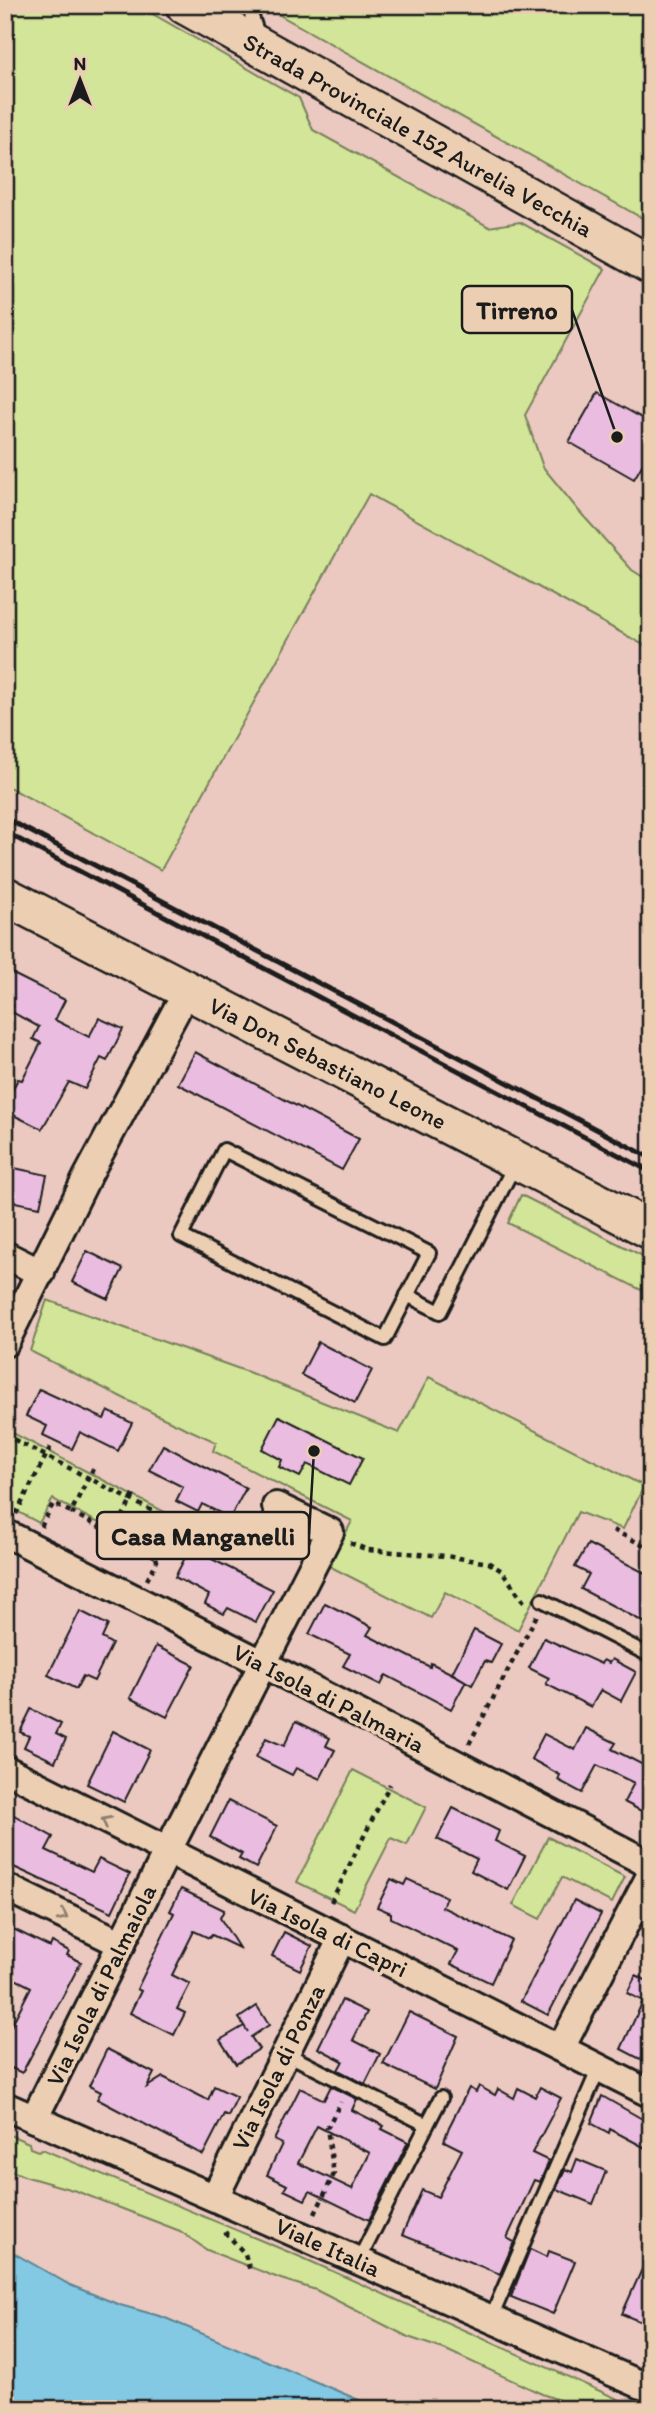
<svg xmlns="http://www.w3.org/2000/svg" width="656" height="2414" font-family="Itim,sans-serif">
	<rect width="100%" height="100%" fill="#ebc9c0"/>
	<filter id="ink" filterUnits="userSpaceOnUse"><feTurbulence type="fractalNoise" baseFrequency=".0143" numOctaves="2"/><feDisplacementMap in="SourceGraphic" scale="14" xChannelSelector="R" yChannelSelector="G"/><feConvolveMatrix kernelMatrix="1 2 1 2 8 2 1 2 1" color-interpolation-filters="sRGB"/></filter>
	<g filter="url(#ink)">
		<g fill="#d2e599" stroke="#77805a" stroke-width="2">
			<path d="M5,5H137L299,98L313,130L489,227L520,222L605,269L525,415L543,467L578,510L632,570L651,582V649L369,494L161,870L5,785Z"/>
			<path d="M270,5H651V223L276,13Z"/>
			<path d="M521,1195L651,1260V1295L508,1223Z"/>
			<path d="M47,1300L248,1372L399,1433L429,1377L644,1486L623,1529L578,1512L518,1630L445,1592L431,1618L329,1566L352,1521L213,1451L216,1442L159,1416L30,1351Z"/>
			<path d="M5,1429L180,1520L162,1556L53,1499L39,1523L5,1505Z"/>
			<path d="M353,1770L426,1807L407,1845L391,1838L354,1910L297,1882Z"/>
			<path d="M548,1837L625,1877L612,1903L562,1877L540,1919L513,1905Z"/>
			<path d="M5,2133L29,2143L30,2148L38,2151L42,2149L303,2258L640,2409H584L542,2394L446,2350L408,2337L316,2290L281,2279L207,2250L180,2231L76,2191L24,2176L5,2168Z"/>
		</g>
		<path fill="#83c9e4" stroke="#5a8494" stroke-width="2" d="M5,2248L70,2285L120,2305L163,2317L380,2409H5Z"/>
		<g fill="#e9bce0" stroke="#1c1c1c" stroke-width="2" fill-rule="evenodd">
			<path d="M597,393L651,423V450L634,479L569,442Z"/>
			<path d="M5,970L65,1000L55,1020L89,1037L99,1018L123,1029L107,1061L101,1058L85,1089L69,1082L42,1129L5,1111V1103L18,1079L22,1080L41,1043L33,1039L39,1027L10,1011L13,1006L5,1002Z"/>
			<path d="M195,1052L359,1139L342,1170L178,1084Z"/>
			<path d="M5,1166L47,1175L40,1207L5,1200Z"/>
			<path d="M87,1251L123,1269L108,1299L72,1282Z"/>
			<path d="M318,1342L372,1370L355,1403L301,1375Z"/>
			<path d="M39,1389L104,1419L108,1411L132,1423L118,1451L80,1432L72,1449L43,1435L47,1426L26,1416Z"/>
			<path d="M279,1416L363,1458L349,1485L307,1464L300,1477L279,1467L282,1460L262,1449Z"/>
			<path d="M163,1445L246,1488L230,1518L202,1504L198,1512L176,1501L183,1487L149,1470Z"/>
			<path d="M588,1544L651,1576V1626L581,1589L589,1574L575,1567Z"/>
			<path d="M190,1548L273,1590L256,1622L228,1608L224,1614L205,1604L209,1595L175,1577Z"/>
			<path d="M325,1603L372,1627L367,1635L430,1667L431,1663L466,1681L451,1709L386,1675L381,1685L343,1666L350,1654L309,1634Z"/>
			<path d="M80,1611L108,1625L102,1638L112,1644L94,1681L83,1676L76,1689L48,1675Z"/>
			<path d="M474,1630L501,1644L491,1663L485,1661L472,1685L452,1673Z"/>
			<path d="M544,1638L601,1664L603,1660L609,1663L612,1659L636,1672L621,1701L601,1690L591,1707L546,1684L549,1678L529,1668Z"/>
			<path d="M156,1646L194,1665L167,1717L130,1698Z"/>
			<path d="M31,1709L61,1724L56,1734L66,1739L55,1762L24,1747L29,1736L20,1732Z"/>
			<path d="M296,1721L330,1738L326,1746L335,1750L320,1779L296,1768L292,1775L256,1757L266,1738L284,1746Z"/>
			<path d="M586,1728L616,1743L612,1749L643,1765L651,1751V1816L624,1802L634,1783L597,1765L582,1793L558,1780L560,1775L531,1759L544,1734L575,1750Z"/>
			<path d="M113,1731L150,1750L124,1802L87,1784Z"/>
			<path d="M228,1801L277,1826L256,1868L239,1859L242,1854L210,1837Z"/>
			<path d="M453,1808L499,1831L495,1841L525,1856L508,1890L471,1871L477,1859L437,1839Z"/>
			<path d="M5,1810L53,1837L46,1850L92,1872L99,1859L130,1874L112,1912L5,1863Z"/>
			<path d="M391,1879L404,1885L407,1879L446,1897L442,1907L511,1940L491,1983L451,1964L458,1951L391,1918V1913L377,1907Z"/>
			<path d="M181,1889L224,1910L220,1918L239,1948L212,1935L209,1938L194,1931L172,1975L190,1984L177,2009L185,2013L174,2035L130,2013L141,1991L137,1989L174,1913L170,1911Z"/>
			<path d="M574,1900L601,1914L548,2015L521,2001Z"/>
			<path d="M5,1925L50,1947L52,1942L69,1951L67,1955L81,1962L22,2073L5,2065V2038L31,1987L5,1974Z"/>
			<path d="M284,1932L312,1946L300,1970L272,1956Z"/>
			<path d="M636,1975L651,1983V2043L642,2060L621,2049L643,2001L627,1993Z"/>
			<path d="M342,2000L367,2012L353,2040L380,2054L365,2084L338,2070L343,2061L318,2048Z"/>
			<path d="M257,2006L269,2025L251,2037L259,2049L236,2064L220,2040L244,2026L248,2032L239,2018Z"/>
			<path d="M409,2012L458,2036L435,2089L383,2064Z"/>
			<path d="M107,2049L154,2073L147,2087L163,2077L208,2100L214,2086L237,2097L228,2116L224,2114L203,2155L97,2099L101,2092L89,2086Z"/>
			<path d="M331,2086L357,2099L352,2110L384,2126L382,2129L408,2142L369,2220L310,2191L305,2200L284,2190L287,2185L267,2175L282,2144L274,2140L300,2088L324,2100ZM317,2126L370,2153L352,2189L298,2163Z"/>
			<path d="M479,2086L495,2095L498,2089L514,2098L518,2088L535,2097L540,2087L561,2098L532,2153L549,2161L540,2182L534,2180L507,2238L514,2242L500,2274L402,2235L422,2190L438,2197L462,2150L444,2141L449,2127L469,2088L476,2092Z"/>
			<path d="M602,2096L651,2124V2151L610,2129L609,2133L591,2123Z"/>
			<path d="M577,2159L606,2171L593,2204L556,2189L565,2169L572,2172Z"/>
			<path d="M530,2249L547,2257L549,2251L575,2261L553,2314L511,2297Z"/>
			<path d="M651,2249V2326L622,2314Z"/>
		</g>
		<g fill="none" stroke-linecap="round" stroke-linejoin="round">
			<defs>
				<g id="lane">
					<path d="M248,5L259,38"/>
					<path d="M224,1150L429,1253L385,1339L181,1236Z"/>
					<path d="M407,1295L440,1312L515,1164"/>
					<path d="M542,1600L651,1656"/>
					<path d="M285,2053L427,2125L359,2260"/>
					<path d="M427,2125L441,2098"/>
					<path d="M491,2318L599,2068"/>
				</g>
				<g id="street">
					<path d="M5,1255L41,1273"/>
					<path d="M5,1343L87,1177L176,1011"/>
					<path d="M5,1533L250,1657L651,1865"/>
					<path d="M5,1769L651,2094"/>
					<path d="M5,1887L122,1944"/>
					<path d="M561,2048L651,1874"/>
					<path d="M5,2106L651,2389"/>
					<path d="M34,2119L167,1852L330,1532L276,1506"/>
					<path d="M215,2197L342,1938"/>
				</g>
				<g id="secondary">
					<path d="M185,5L651,265"/>
					<path d="M5,896L651,1230"/>
				</g>
			</defs>
			<use href="#lane" stroke="#1c1c1c" stroke-width="18"/>
			<use href="#street" stroke="#1c1c1c" stroke-width="32"/>
			<use href="#secondary" stroke="#1c1c1c" stroke-width="42"/>
			<g stroke="#1c1c1c" stroke-width="4.5" stroke-dasharray="5 5" stroke-linecap="butt">
				<path d="M5,1435L174,1522L156,1557L157,1561L147,1580"/>
				<path d="M71,1512L156,1557"/>
				<path d="M16,1514L52,1444"/>
				<path d="M41,1527L53,1504L71,1512L93,1469"/>
				<path d="M613,1530L651,1549"/>
				<path d="M113,1535L136,1491"/>
				<path d="M350,1543L368,1550L446,1556L489,1563L502,1571L524,1602"/>
				<path d="M469,1744L537,1615"/>
				<path d="M331,1902L390,1784"/>
				<path d="M315,2214L334,2174L327,2128L341,2102"/>
				<path d="M225,2232L245,2254L250,2271"/>
			</g>
			<use href="#lane" stroke="#eccfb3" stroke-width="12"/>
			<use href="#street" stroke="#eccfb3" stroke-width="26"/>
			<use href="#secondary" stroke="#eccfb3" stroke-width="37"/>
			<g stroke="#1c1c1c" stroke-width="5">
				<path d="M5,818L651,1158"/>
				<path d="M5,832L651,1172"/>
			</g>
		</g>
		<defs><path id="oneway-chevron" d="M-2-3.5L2.5 0L-2 3.5" fill="none" stroke-width="1.6" stroke-linecap="round" stroke-linejoin="round" transform="scale(1.75)"/></defs>
		<g stroke="#8e7e6f">
			<use href="#oneway-chevron" transform="translate(106 1821) rotate(-153)"/>
			<use href="#oneway-chevron" transform="translate(63 1916) rotate(26)"/>
		</g>
	</g>
	<g text-anchor="middle" dominant-baseline="central" stroke-width="7" stroke-linejoin="round" paint-order="stroke">
		<g font-size="24" fill="#1c1c1c" stroke="#eccfb3">
			<text transform="translate(418 135) rotate(29)">Strada Provinciale 152 Aurelia Vecchia</text>
			<text transform="translate(328 1063) rotate(27)">Via Don Sebastiano Leone</text>
			<text transform="translate(329 1698) rotate(27)">Via Isola di Palmaria</text>
			<text transform="translate(328 1932) rotate(26)">Via Isola di Capri</text>
			<text transform="translate(101 1985) rotate(-64)">Via Isola di Palmaiola</text>
			<text transform="translate(278 2067) rotate(-64)">Via Isola di Ponza</text>
			<text transform="translate(328 2247) rotate(24)">Viale Italia</text>
		</g>
	</g>
	<path fill="none" stroke="#1c1c1c" stroke-width="2.5" d="M617 437L572 310M314 1451L309 1535"/>
	<g fill="#1c1c1c" stroke="#eccfb3" stroke-width="2.5">
		<circle cx="617" cy="437" r="7"/>
		<circle cx="314" cy="1451" r="7"/>
	</g>
	<g fill="#eccfb3" stroke="#1c1c1c" stroke-width="2.5">
		<rect x="462" y="286" width="110" height="47" rx="7"/>
		<rect x="97" y="1512" width="212" height="47" rx="7"/>
	</g>
	<g font-size="26" text-anchor="middle" font-weight="bold" fill="#1c1c1c">
		<text x="517" y="319">Tirreno</text>
		<text x="203" y="1545">Casa Manganelli</text>
	</g>
	<rect width="656" height="2414" fill="none" stroke="#eccfb3" stroke-width="28"/>
	<rect x="14" y="14" width="628" height="2386" fill="none" stroke="#1c1c1c" stroke-width="2.5" filter="url(#ink)"/>
	<g transform="translate(80 80)" stroke="#eccfb3" stroke-width="5" paint-order="stroke">
	<path d="M0-5L12 26L0 18L-12 26Z" fill="#1c1c1c"/>
	<text y="-10" font-size="19" font-weight="bold" text-anchor="middle" fill="#1c1c1c">N</text>
	</g>
</svg>
